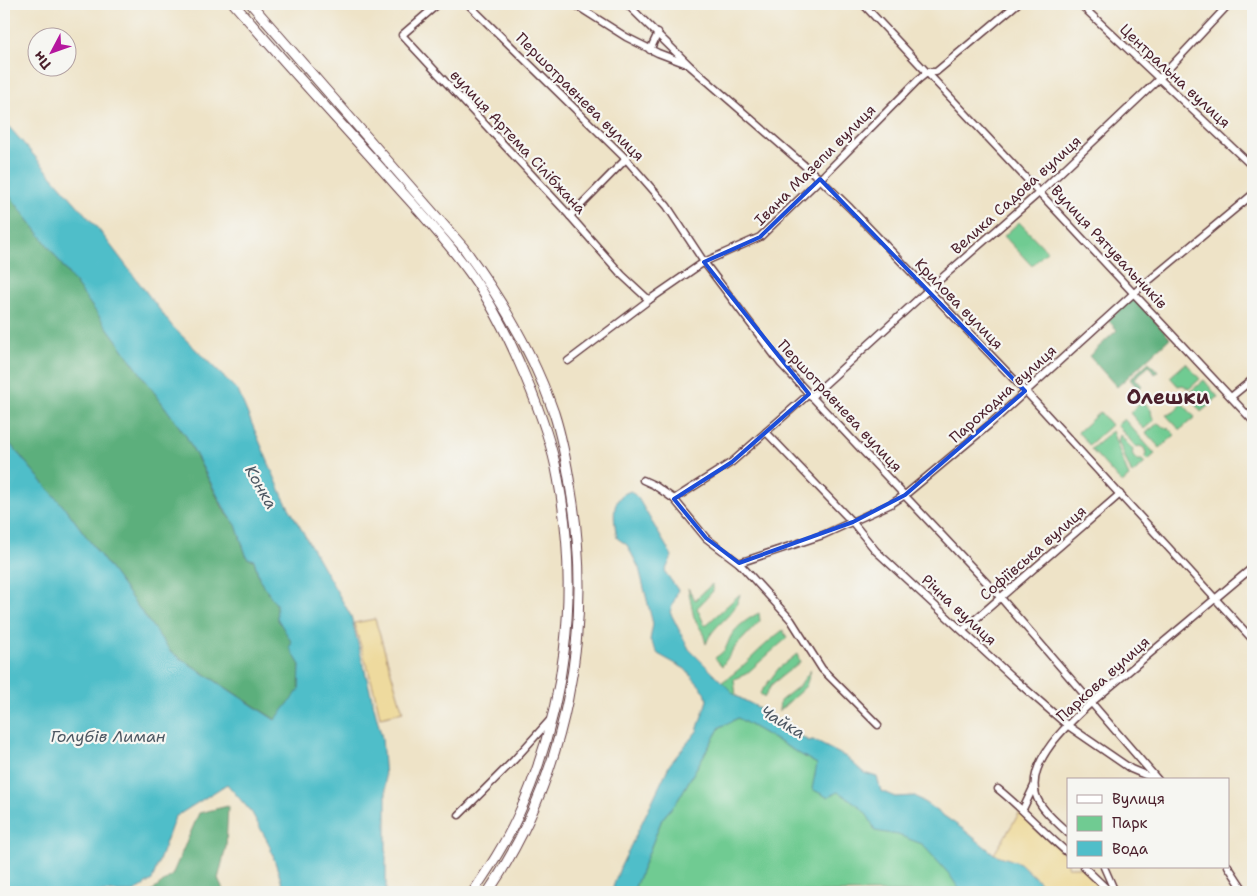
<svg xmlns="http://www.w3.org/2000/svg" width="1257" height="896" font-family="'Shantell Sans',sans-serif">
	<rect width="100%" height="100%" fill="#f6f6f2"/>
	<filter id="ink" filterUnits="userSpaceOnUse"><feTurbulence type="fractalNoise" baseFrequency=".02" numOctaves="2"/><feDisplacementMap in="SourceGraphic" scale="10" xChannelSelector="R" yChannelSelector="G"/><feConvolveMatrix kernelMatrix="1 2 1 2 8 2 1 2 1" color-interpolation-filters="sRGB"/></filter>
	<filter id="wash" filterUnits="userSpaceOnUse"><feTurbulence type="fractalNoise" baseFrequency=".0096" numOctaves="4" result="noise"/><feDisplacementMap in="SourceGraphic" scale="20" xChannelSelector="R" yChannelSelector="G"/><feGaussianBlur stdDeviation="1.12" result="paint"/><feColorMatrix in="noise" values="0 0 0 0 0 0 0 0 0 0 0 0 0 0 0 0 0 1.4 0 .05"/><feComposite in="paint" operator="in"/></filter>
	<g filter="url(#wash)">
		<rect width="100%" height="100%" fill="#eee3c7"/>
		<g fill="#70cb92" stroke="#5d755e">
			<path d="M1019,222L1047,251L1032,266L1004,236Z"/>
			<path d="M1186,363L1200,379L1189,389L1183,385L1178,386L1170,377Z"/>
			<path d="M1204,380L1218,397L1201,412L1194,403L1195,396L1191,391Z"/>
			<path d="M1143,401L1151,410L1152,417L1154,420L1144,429L1130,413Z"/>
			<path d="M1181,402L1195,417L1180,430L1166,415C1174,413 1178,410 1181,402Z"/>
			<path d="M1100,412L1111,425L1089,445L1078,432Z"/>
			<path d="M1124,419L1155,454L1148,460L1145,457L1146,453L1144,448L1140,446L1136,447L1117,425Z"/>
			<path d="M1158,423L1165,428H1168L1175,435L1160,448L1146,433Z"/>
			<path d="M1112,431L1129,477L1122,483L1091,449Z"/>
			<path d="M1120,435L1133,450C1131,456 1135,461 1142,460L1145,463L1132,474L1118,441Z"/>
			<path d="M712,584L713,591L697,608L705,626L740,594C736,617 712,624 706,644L703,633L694,618L688,588L695,600Z"/>
			<path d="M759,613L760,621L736,646L722,666L715,658C728,649 725,648 731,636C737,626 749,618 759,613Z"/>
			<path d="M783,630L787,638L746,674L734,679L736,696L761,709L808,741L813,740L818,748L736,696L722,682C744,668 761,646 783,630Z"/>
			<path d="M797,654L800,662L772,684L764,698L760,693L779,668Z"/>
			<path d="M811,670L806,686L779,711L780,701L799,686Z"/>
			<path d="M738,718L817,764L922,844L949,873L961,892H633L662,819L678,800L720,727Z"/>
		</g>
		<g fill="#5caf7c" stroke="#536754">
			<path d="M4,188L46,243L186,436L224,510L236,525L247,558L254,560L260,581L277,604V618L293,643L290,647L300,665L299,690L276,720L171,652L69,513L4,437Z"/>
			<path d="M1133,297L1170,338L1117,387L1089,356L1117,330L1108,320Z"/>
			<path d="M1149,362L1158,372L1155,374L1149,366L1135,378L1142,386L1138,389L1130,379Z"/>
			<path d="M228,806L226,847L218,879L224,892H151L172,875L199,813Z"/>
		</g>
		<g fill="#eeda9e" stroke="#9c7c64">
			<path d="M375,619L403,712L380,717C374,685 363,654 354,623Z"/>
			<path d="M1020,812L1068,857V867H1080L1107,892H1050L1020,863L994,854Z"/>
		</g>
		<g fill="#50bec9" stroke="#4d6e7a">
			<path d="M4,121L99,230L172,326L238,391L284,499L351,616L382,738L386,792V892H283V886L269,844L252,813L227,784L175,817L152,880L134,892H29L4,886V437L69,513L171,652L275,720L299,690L300,665L289,647L292,643L277,618L276,604L260,581L254,560L247,558L236,525L225,510L186,436L46,243L4,188Z"/>
			<path d="M631,491L638,498L672,556L665,572L678,590L670,612L689,649L736,696L761,709L808,741L813,740L846,757L864,773L877,777L881,791L895,797L915,796L963,829L994,854L1020,863L1050,892H961L949,874L922,844L898,835L875,831C867,809 856,803 838,792L827,797L812,789L817,764L738,718L720,727L678,800L662,819L633,892H611L620,868L670,764L697,731L707,700L705,692L685,669L658,654L650,640L653,624L639,568L627,545L617,538C614,520 609,497 631,491Z"/>
		</g>
	</g>
	<g filter="url(#ink)">
		<g fill="none" stroke-linecap="round" stroke-linejoin="round">
			<defs>
				<g id="minor">
					<path d="M438,4L402,35L570,216L622,275L649,300"/>
					<path d="M468,4L626,159L667,206L704,262L781,364L1001,598L1158,780"/>
					<path d="M574,4L626,37L658,53L687,64"/>
					<path d="M627,4L690,66L820,179L850,208L1027,393L1253,640"/>
					<path d="M863,4L1253,421"/>
					<path d="M1080,4L1253,167"/>
					<path d="M650,50L658,33"/>
					<path d="M570,216L626,159"/>
					<path d="M568,361L649,300L704,262L760,237L820,179L918,80L928,72H936L1017,4"/>
					<path d="M811,397L928,290L1040,192L1159,79L1229,4"/>
					<path d="M1231,397L1253,379"/>
					<path d="M766,432L854,524L876,551L1013,678L1067,725L1131,769L1157,780"/>
					<path d="M643,480L654,485L674,499L706,538L739,563L791,620L822,669L878,725"/>
					<path d="M674,499L732,462L809,394"/>
					<path d="M739,563L823,535L891,504L905,495L989,425L1134,293L1253,194"/>
					<path d="M963,630L1120,494"/>
					<path d="M998,789C1023,809 1044,833 1068,853"/>
					<path d="M1023,809L1034,786"/>
					<path d="M459,815L514,760L550,720"/>
					<path d="M1068,833C1058,823 1040,809 1036,795C1026,761 1070,722 1092,702L1253,567"/>
					<path d="M1228,866L1245,892"/>
					<path d="M1084,867L1110,892"/>
					<path d="M1104,867L1115,892"/>
				</g>
				<g id="highway">
					<path d="M234,4C284,62 336,118 387,175C415,207 445,238 470,273C493,305 510,340 525,376C539,409 552,443 558,478C580,592 566,712 517,818C505,844 489,868 473,892"/>
					<path d="M251,4L463,247C501,298 533,353 554,413C562,438 567,465 571,491C594,629 567,775 488,892"/>
				</g>
			</defs>
			<use href="#minor" stroke="#633c42" stroke-width="9"/>
			<use href="#highway" stroke="#633c42" stroke-width="11"/>
			<use href="#minor" stroke="#fff" stroke-width="6"/>
			<use href="#highway" stroke="#fff" stroke-width="9"/>
		</g>
	</g>
	<path fill="none" stroke="#1d4ed8" stroke-width="4" stroke-linejoin="round" d="M820,179L1025,391L905,495L853,522L739,563L706,538L674,499L732,462L809,394L704,262L760,237Z"/>
	<g text-anchor="middle" dominant-baseline="central" stroke-width="4.5" stroke-linejoin="round" paint-order="stroke">
		<g font-size="15" fill="#4a1f2b" stroke="#f6f6f2">
			<text transform="translate(1175 76) rotate(43)">Центральна вулиця</text>
			<text transform="translate(580 97) rotate(45)">Першотравнева вулиця</text>
			<text transform="translate(518 142) rotate(47)">вулиця Артема Сілібжана</text>
			<text transform="translate(815 165) rotate(-45)">Івана Мазепи вулиця</text>
			<text transform="translate(1016 195) rotate(-42)">Велика Садова вулиця</text>
			<text transform="translate(1109 247) rotate(47)">Вулиця Рятувальників</text>
			<text transform="translate(959 304) rotate(46)">Крилова вулиця</text>
			<text transform="translate(1003 394) rotate(-42)">Пароходна вулиця</text>
			<text transform="translate(840 406) rotate(47)">Першотравнева вулиця</text>
			<text transform="translate(1033 553) rotate(-41)">Софіївська вулиця</text>
			<text transform="translate(959 610) rotate(43)">Річна вулиця</text>
			<text transform="translate(1103 679) rotate(-42)">Паркова вулиця</text>
		</g>
		<g font-size="16" font-style="italic" fill="#4c5762" stroke="#f6f6f2">
			<text transform="translate(261 487) rotate(60)">Конка</text>
			<text transform="translate(783 722) rotate(31)">Чайка</text>
			<text x="108" y="736">Голубів Лиман</text>
		</g>
		<g font-size="20" font-weight="bold" fill="#4a1f2b" stroke="#f6f6f2">
			<text x="1168" y="397">Олешки</text>
		</g>
	</g>
	<rect width="1257" height="896" fill="none" stroke="#f6f6f2" stroke-width="20"/>
	<rect x="1067" y="778" width="162" height="90" fill="#f6f6f2" stroke="#b1a0a2"/>
	<rect x="1077" y="795" width="25" height="8" fill="#ffffff" stroke="#b1a0a2"/>
	<text x="1112" y="804" font-size="15" fill="#4a1f2b">Вулиця</text>
	<rect x="1077" y="816" width="25" height="15" fill="#70cb92" stroke="#b1a0a2"/>
	<text x="1112" y="828" font-size="15" fill="#4a1f2b">Парк</text>
	<rect x="1077" y="841" width="25" height="15" fill="#50bec9" stroke="#b1a0a2"/>
	<text x="1112" y="854" font-size="15" fill="#4a1f2b">Вода</text>
	<g transform="translate(52 52) rotate(229)"><circle r="24" fill="#f6f6f2" stroke="#b1a0a2"/>
	<path d="M0-4L9 19L0 12L-9 19Z" fill="#b5179e"/>
	<text y="-8" font-size="14" font-weight="bold" text-anchor="middle" fill="#4a1f2b">Пн</text>
	</g>
</svg>
